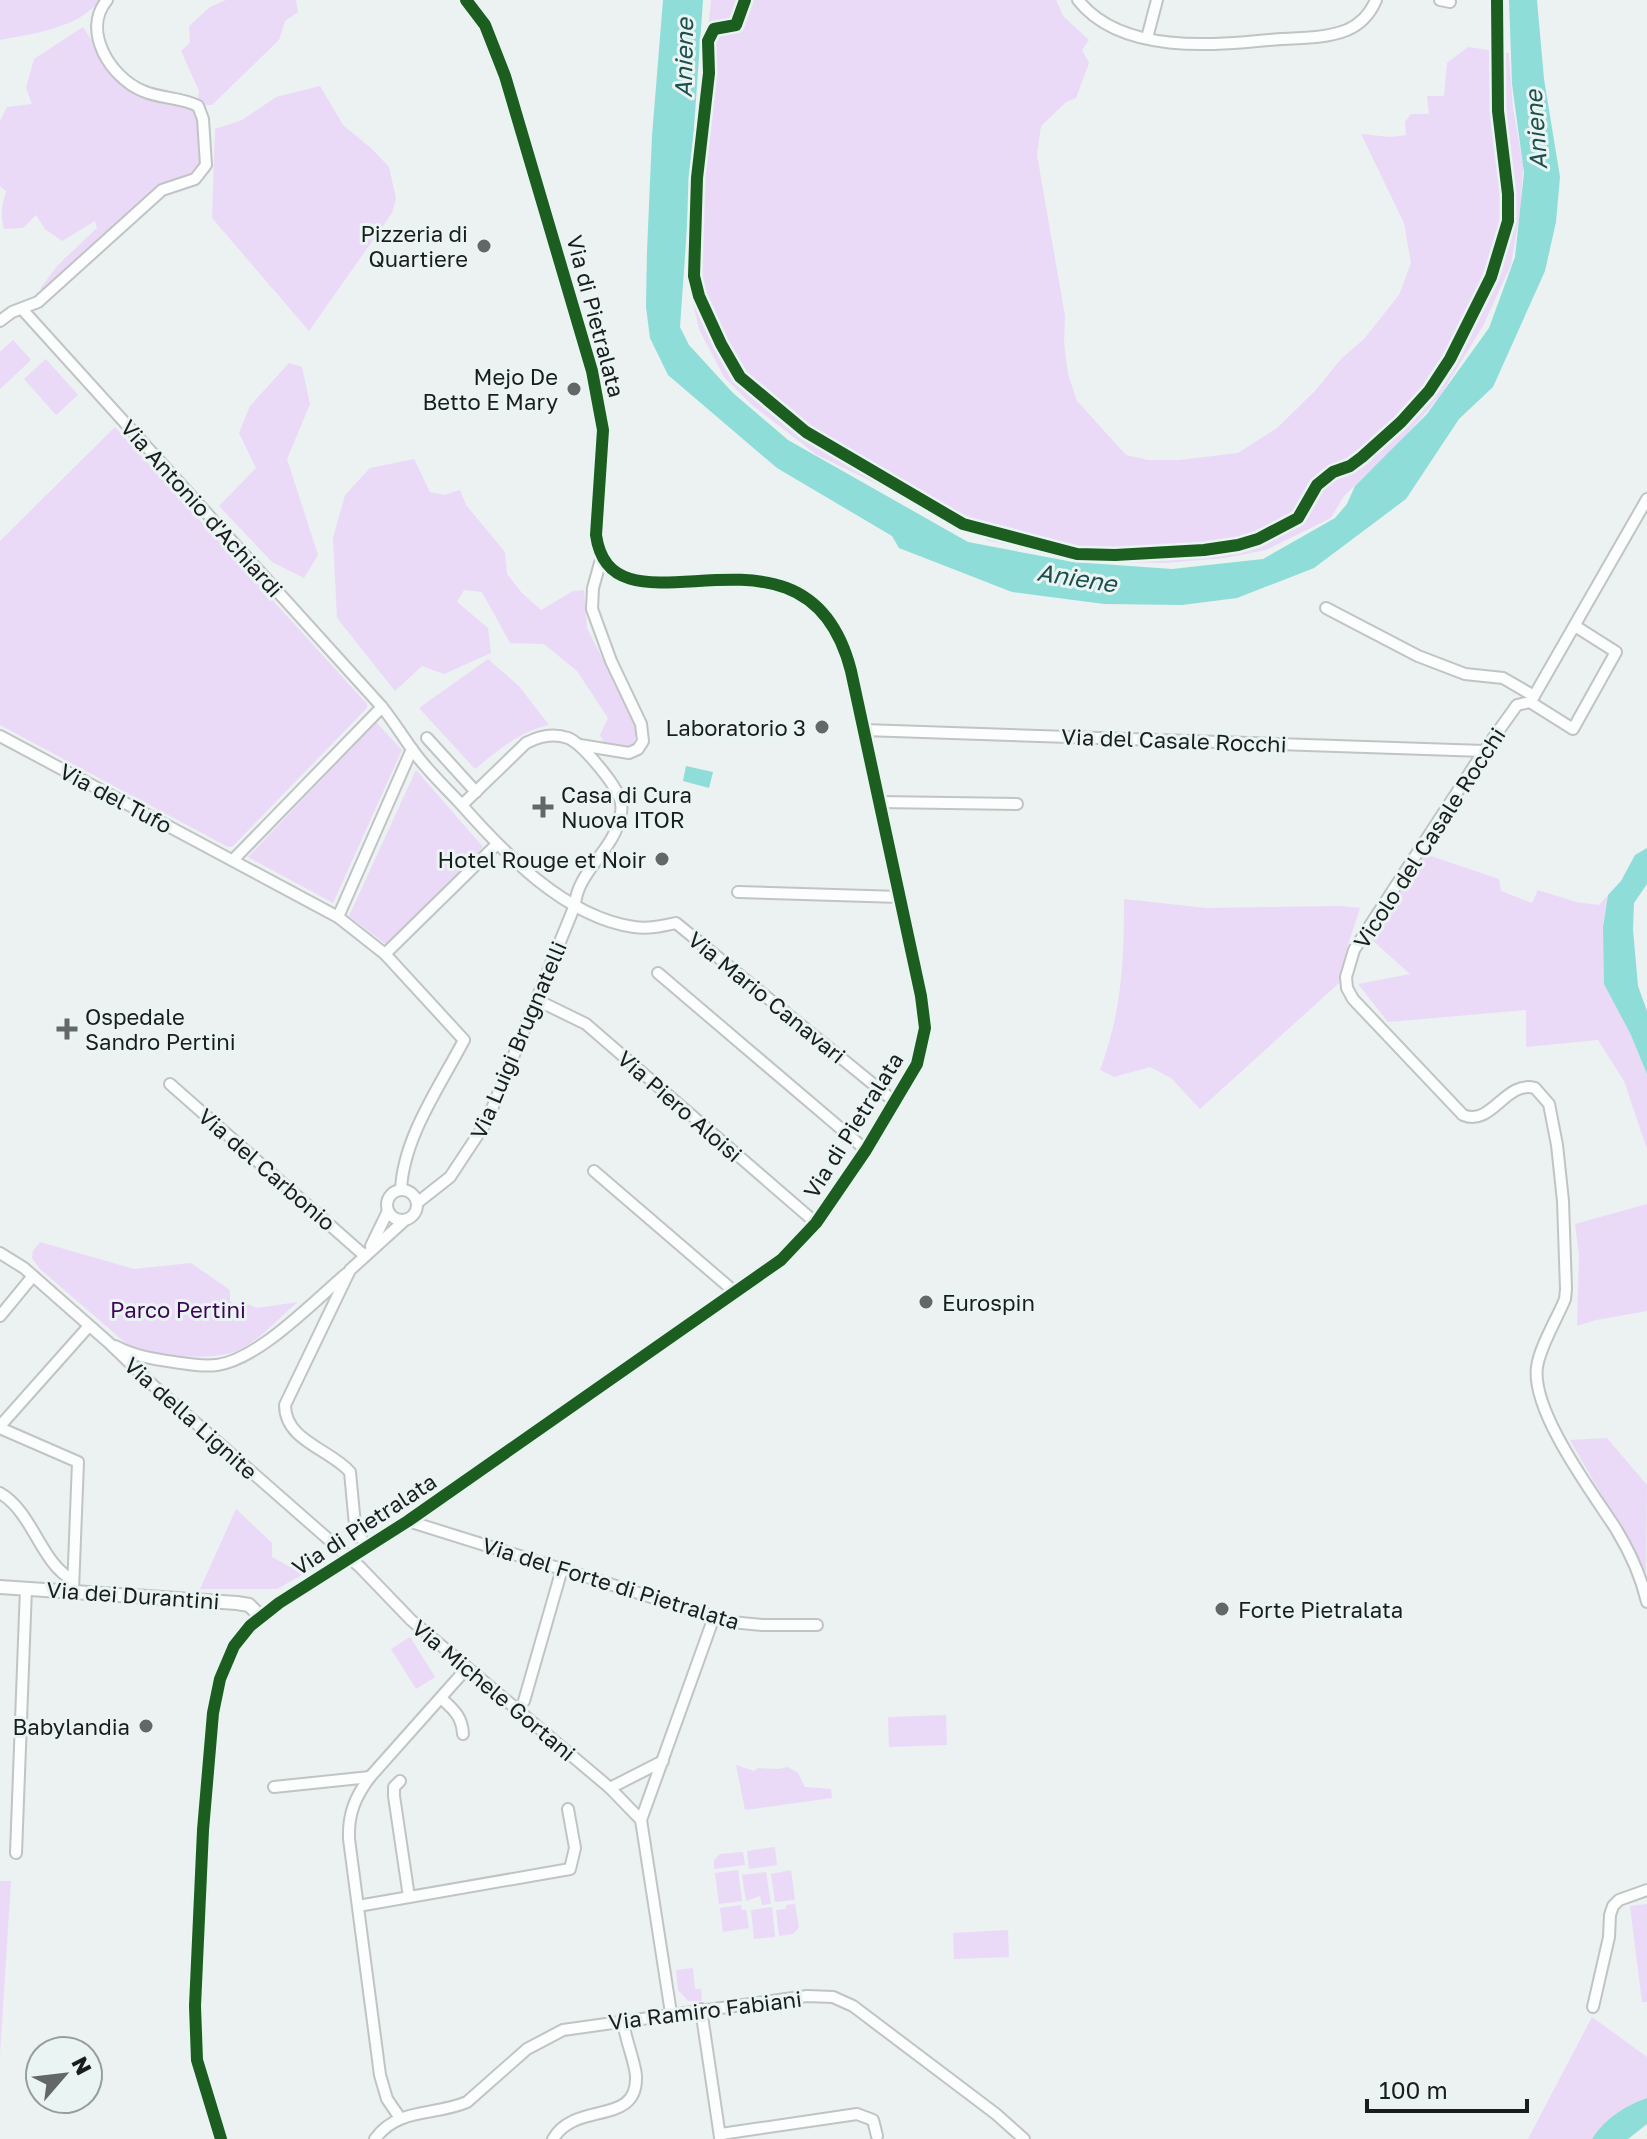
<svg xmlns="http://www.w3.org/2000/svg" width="1647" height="2139" font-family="'Golos Text',sans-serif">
	<rect width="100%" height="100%" fill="#ecf1f1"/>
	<g fill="#eadaf8">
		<path d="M0,0H100C77,29 34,33 0,40Z"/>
		<path d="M226,0H296L298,12L285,21L279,40L212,105H205L198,99L199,91L181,51L190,43L189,26L210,7Z"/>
		<path d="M711,0H1056L1063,16L1089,40L1082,50L1089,63L1076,98L1066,102L1041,126L1037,155L1065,316L1064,343L1068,374L1077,401L1126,455L1148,460H1179L1238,453L1277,428L1315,391L1341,359L1364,339L1399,295L1411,263L1404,223L1361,134L1390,137L1406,135L1405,122L1411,114H1429L1427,96H1444L1447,63L1468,47L1509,53L1513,108L1523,165L1521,205L1511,265L1483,326L1440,396L1401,441L1344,496L1331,518L1266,550L1225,558L1166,563L1107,562L989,541L952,520L817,455L752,405L724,377L699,329L688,283L687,232Z"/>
		<path d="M83,27C101,54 119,88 151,100C168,106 184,103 199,113L202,159L196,173L156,190L47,291L40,289L57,266L97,228L95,221L62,241L45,229L36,215L23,228L4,229C0,214 2,205 6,191L0,186V121L7,107L32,104L26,88L34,59Z"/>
		<path d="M320,86L343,125L372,149L389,167L396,198L392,213L309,331L212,218L215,129L242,120L276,97Z"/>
		<path d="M13,340L31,360L0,389V352Z"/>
		<path d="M46,359L78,395L56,415L24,379Z"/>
		<path d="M289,363L302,367L310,404L287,459L318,555L304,578L272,562L219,506L256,468L239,433L250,406Z"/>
		<path d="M115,427L367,704V708L233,846L228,847L0,725V541Z"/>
		<path d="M414,459L430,492L444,495L460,490L466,505L505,552L507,574L522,593L541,610L573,591L584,590L587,628L634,721L636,734L633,745L621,747L604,742L600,735L608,718L577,671L544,644L510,643L482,592L464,590L457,602L488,628L491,653L444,674L422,666L395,691L337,618L333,538L345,495L370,468Z"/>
		<path d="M488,659L519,686L549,725C518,732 499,750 475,769L419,708Z"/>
		<path d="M376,722L402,750L333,903L248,857Z"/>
		<path d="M416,770L483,847L387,945L349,916Z"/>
		<path d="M1422,853L1499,879L1501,891L1532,903L1538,890L1576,902L1599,905L1608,895L1603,924L1630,1033L1647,1074V1149L1624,1081L1598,1040L1526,1047V1010L1388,1022L1358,984L1410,974L1371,939Z"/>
		<path d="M1124,899L1206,908L1340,906L1360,908L1346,951L1339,983L1200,1109L1171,1078L1150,1067L1114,1077L1100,1070C1122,1011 1124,961 1124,899Z"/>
		<path d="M1647,1204V1311L1596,1320L1577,1326L1579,1255L1575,1224Z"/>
		<path d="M40,1242L134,1269L191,1263L230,1290V1301L235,1305L242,1302L257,1308L298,1302C281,1316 264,1335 245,1347C216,1364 157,1356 128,1345L40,1269L32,1258L33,1251Z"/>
		<path d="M1607,1438L1647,1485L1646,1579L1620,1527L1570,1440Z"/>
		<path d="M236,1509L272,1543V1557L290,1567L313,1564L316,1567L277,1589H200Z"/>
		<path d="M410,1637L435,1677L416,1689L391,1649Z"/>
		<path d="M946,1715L947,1745L889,1747L888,1717Z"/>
		<path d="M736,1765L754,1771L758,1768L778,1769L788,1767L798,1773L805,1787L831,1789L832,1798L745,1810Z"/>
		<path d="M775,1847L777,1865L749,1869L747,1851Z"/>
		<path d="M743,1852L745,1865L714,1869V1860L720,1854Z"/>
		<path d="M738,1870L742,1901L719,1904L715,1873Z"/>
		<path d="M791,1870L795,1900L775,1902L771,1874Z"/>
		<path d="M766,1872L771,1904L762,1905L760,1896L746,1901L742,1875Z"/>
		<path d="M0,1881H11L0,2054Z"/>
		<path d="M795,1904L799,1928L793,1934L779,1936L776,1910L786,1909V1905Z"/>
		<path d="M1647,1904V2002H1642L1630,1906Z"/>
		<path d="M741,1905L742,1910H746L749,1928L723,1932L720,1908Z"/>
		<path d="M772,1907L775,1937L754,1939L751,1910Z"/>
		<path d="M1008,1930L1009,1957L954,1959L953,1933Z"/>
		<path d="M693,1968L695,1989H701L702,2001H688L678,1990L676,1970Z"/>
		<path d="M1592,2017L1647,2057V2098C1626,2105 1603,2120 1592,2139H1528Z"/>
	</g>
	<g fill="#8eddd9">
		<path d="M663,0H703L680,327L689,345L733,393L788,440L968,542L1073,562L1172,569L1263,559L1335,518L1347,504L1355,486L1427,414L1489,328L1515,257L1524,173L1512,84L1509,0H1537L1544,79L1560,177L1556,222L1545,271L1493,387L1459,419L1406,499L1314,568L1237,598L1182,605L1104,604L1012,592L899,548L892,536L777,468L668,375L650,338L646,307L647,251L652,136Z"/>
		<path d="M686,766L713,772L709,788L683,781Z"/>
		<path d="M1647,848V884L1634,903L1633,930L1638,986L1647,1011V1074L1630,1033L1604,984L1603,927L1608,895L1621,881L1635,855Z"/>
		<path d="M1647,2098V2124L1628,2139H1592C1603,2120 1626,2105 1647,2098Z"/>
	</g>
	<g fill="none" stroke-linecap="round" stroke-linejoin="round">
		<defs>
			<g id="minor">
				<path d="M1078,0C1122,56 1218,45 1280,39C1302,38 1327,38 1347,30C1361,24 1370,14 1376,0"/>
				<path d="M1440,0L1450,2"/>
				<path d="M1147,38L1157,0"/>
				<path d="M22,309L382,707C394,722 403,737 414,752C427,770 444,786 459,802C503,852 564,917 634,927C649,929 662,926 676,923L895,1102"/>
				<path d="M0,321L12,312L38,302L162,190L195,179L206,165L203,119L198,106C181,97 161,99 143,91C111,78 81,31 107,0"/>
				<path d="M1647,499L1534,696L1530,702L1517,705L1484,751L1354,950L1346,977L1347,988L1353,999L1463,1115C1492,1127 1505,1080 1535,1088L1549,1104L1557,1145L1563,1201L1566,1289L1565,1299C1557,1319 1540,1346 1537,1367C1531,1411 1592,1492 1616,1529C1630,1552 1641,1576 1647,1602"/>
				<path d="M1326,608L1418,656L1465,674L1503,678L1534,696"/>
				<path d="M1530,702L1573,729L1616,652L1575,626"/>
				<path d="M864,730L1484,751"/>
				<path d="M0,736L338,917L412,749"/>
				<path d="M427,738L476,792"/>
				<path d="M580,745L629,753L638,749L643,741L641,724L611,661L592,609L593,588L602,556"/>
				<path d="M879,802L1017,804"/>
				<path d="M233,860L382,707"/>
				<path d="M738,892L900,897"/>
				<path d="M338,917L385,954L464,1040C440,1086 403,1138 401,1190"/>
				<path d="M385,954L496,845"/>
				<path d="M658,973L866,1150"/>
				<path d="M537,1000L586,1024L816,1223"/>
				<path d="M170,1084L365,1256"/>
				<path d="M594,1171L736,1293"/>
				<circle cx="402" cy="1205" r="15"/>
				<path d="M417,1203L450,1177L487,1121L575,905C577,872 614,850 620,817C622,811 622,805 620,799C615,784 583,744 568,738C554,733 539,736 526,743L462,805"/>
				<path d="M371,1246L388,1211"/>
				<path d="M0,1253L24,1268L108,1342L156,1388L360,1567L411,1620L610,1788L641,1820"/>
				<path d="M0,1316L33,1276"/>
				<path d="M115,1346C134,1356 153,1359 174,1362C188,1364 202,1367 217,1365C259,1359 313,1302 346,1274"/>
				<path d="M0,1426L89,1326"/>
				<path d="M0,1428L78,1462L73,1590"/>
				<path d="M0,1493C33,1512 41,1564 73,1580"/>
				<path d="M408,1521L731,1622L762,1625H817"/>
				<path d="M366,1548L355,1525L350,1472C330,1449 285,1441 285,1405L350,1270L405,1220"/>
				<path d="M441,1698C453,1709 462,1716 463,1734"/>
				<path d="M524,1701L562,1569"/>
				<path d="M400,1781L394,1787V1796L409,1897"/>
				<path d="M274,1787L370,1777"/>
				<path d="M610,1788L663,1761"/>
				<path d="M16,1853L26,1588"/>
				<path d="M358,1906L570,1869L575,1848L568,1809"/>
				<path d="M1593,2007L1609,1937L1610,1915L1613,1906L1619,1900L1647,1890"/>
				<path d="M701,2009L720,2137"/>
				<path d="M671,2013L641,1820L714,1617"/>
				<path d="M400,2118L387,2099L380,2075L349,1839C348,1814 355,1797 370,1777L467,1668"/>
				<path d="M721,2134L857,2114L873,2120L877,2136"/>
				<path d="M375,2139C398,2107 435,2116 467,2102L527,2049L563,2030L807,1996L833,1997L853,2006L996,2114L1024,2139"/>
				<path d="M553,2139C576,2100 638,2127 636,2076C635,2061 625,2039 623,2021"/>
			</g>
			<g id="tertiary">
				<path d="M0,1587L237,1603L249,1605L261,1617"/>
				<path d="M221,2139L197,2060L195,2006L203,1830L213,1713L220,1679L234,1646L250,1626L279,1603L408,1521L781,1260L816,1223L866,1150L917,1064L925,1028L921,996L851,671C806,494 612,651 596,535L603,430L592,371L505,76L485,25L466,0"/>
			</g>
		</defs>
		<use href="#minor" stroke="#c0c4c4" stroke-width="14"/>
		<use href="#tertiary" stroke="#c0c4c4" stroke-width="16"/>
		<use href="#minor" stroke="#fcfdfd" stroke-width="10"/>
		<use href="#tertiary" stroke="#fcfdfd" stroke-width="12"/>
		<defs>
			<g id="cycleway">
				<path d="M745,0L736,25L714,29L708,41L709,73L697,178L694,276L699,296L721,344L740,377L806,432L963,524L1077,554L1115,555L1204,550L1238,545L1258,539L1298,518L1317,485L1333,472L1350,466L1362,457L1401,422L1429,391L1450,359L1491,277L1508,221V194L1498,111L1497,0"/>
				<path d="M221,2139L197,2060L195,2006L203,1830L213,1713L220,1679L234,1646L250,1626L279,1603L408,1521L781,1260L816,1223L866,1150L917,1064L925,1028L921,996L851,671C806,494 612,651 596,535L603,430L592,371L505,76L485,25L466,0"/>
			</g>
		</defs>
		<use href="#cycleway" stroke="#e9f4f3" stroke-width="17"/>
		<use href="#cycleway" stroke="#1b5e20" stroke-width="12"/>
	</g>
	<g fill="#636767" stroke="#e9f4f3" stroke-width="3">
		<circle cx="484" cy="246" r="8"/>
		<circle cx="574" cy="389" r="8"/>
		<circle cx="822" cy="727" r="8"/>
		<path d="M539 795h8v8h8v8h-8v8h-8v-8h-8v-8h8z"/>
		<circle cx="662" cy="859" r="8"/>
		<path d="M63 1017h8v8h8v8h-8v8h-8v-8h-8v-8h8z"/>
		<circle cx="926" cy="1302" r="8"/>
		<circle cx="1222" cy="1609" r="8"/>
		<circle cx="146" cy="1726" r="8"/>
	</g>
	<g text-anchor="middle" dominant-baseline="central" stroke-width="6" stroke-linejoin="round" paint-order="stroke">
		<g font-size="22" fill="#191d1d" stroke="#e9f4f3" text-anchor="end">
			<text x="468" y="233">Pizzeria di<tspan x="468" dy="25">Quartiere</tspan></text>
			<text x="558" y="376">Mejo De<tspan x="558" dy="25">Betto E Mary</tspan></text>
			<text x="806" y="727">Laboratorio 3</text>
			<text x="561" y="794" text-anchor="start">Casa di Cura<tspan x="561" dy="25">Nuova ITOR</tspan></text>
			<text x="646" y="859">Hotel Rouge et Noir</text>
			<text x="85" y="1016" text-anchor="start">Ospedale<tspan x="85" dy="25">Sandro Pertini</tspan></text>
			<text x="942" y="1302" text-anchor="start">Eurospin</text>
			<text x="1238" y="1609" text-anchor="start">Forte Pietralata</text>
			<text x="130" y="1726">Babylandia</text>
		</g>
		<g font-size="22" fill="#191d1d" stroke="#e9f4f3">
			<text transform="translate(596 316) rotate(75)">Via di Pietralata</text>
			<text transform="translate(202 508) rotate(48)">Via Antonio d'Achiardi</text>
			<text transform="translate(1174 740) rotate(2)">Via del Casale Rocchi</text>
			<text transform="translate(116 798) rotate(28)">Via del Tufo</text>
			<text transform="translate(1429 838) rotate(-57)">Vicolo del Casale Rocchi</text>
			<text transform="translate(767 997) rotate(39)">Via Mario Canavari</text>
			<text transform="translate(518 1040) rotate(-67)">Via Luigi Brugnatelli</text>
			<text transform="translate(680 1106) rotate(41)">Via Piero Aloisi</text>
			<text transform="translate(853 1125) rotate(-58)">Via di Pietralata</text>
			<text transform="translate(267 1169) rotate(41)">Via del Carbonio</text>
			<text transform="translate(191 1418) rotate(42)">Via della Lignite</text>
			<text transform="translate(364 1524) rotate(-33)">Via di Pietralata</text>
			<text transform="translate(611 1583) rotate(17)">Via del Forte di Pietralata</text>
			<text transform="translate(133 1595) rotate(4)">Via dei Durantini</text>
			<text transform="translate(494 1690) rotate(40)">Via Michele Gortani</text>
			<text transform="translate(705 2010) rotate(-7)">Via Ramiro Fabiani</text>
		</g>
		<g font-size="22" fill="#3f0657" stroke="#e9f4f3">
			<text x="178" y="1309">Parco Pertini</text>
		</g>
		<g font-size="24" font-style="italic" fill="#1d4f4c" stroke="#e9f4f3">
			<text transform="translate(683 58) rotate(-89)">Aniene</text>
			<text transform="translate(1535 130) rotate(-94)">Aniene</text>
			<text transform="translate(1077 577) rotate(9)">Aniene</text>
		</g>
	</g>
	<g transform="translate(64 2075) rotate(62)"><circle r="38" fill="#e9f4f3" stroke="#969e9d" stroke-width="2"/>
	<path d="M0-6L14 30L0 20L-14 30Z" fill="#636767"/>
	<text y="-12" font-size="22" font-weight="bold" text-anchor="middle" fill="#191d1d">N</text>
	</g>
	<path d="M1367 2099v12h160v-12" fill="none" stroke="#191d1d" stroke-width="4"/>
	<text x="1379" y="2099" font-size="24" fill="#191d1d" stroke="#e9f4f3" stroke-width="6" paint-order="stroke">100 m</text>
</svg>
